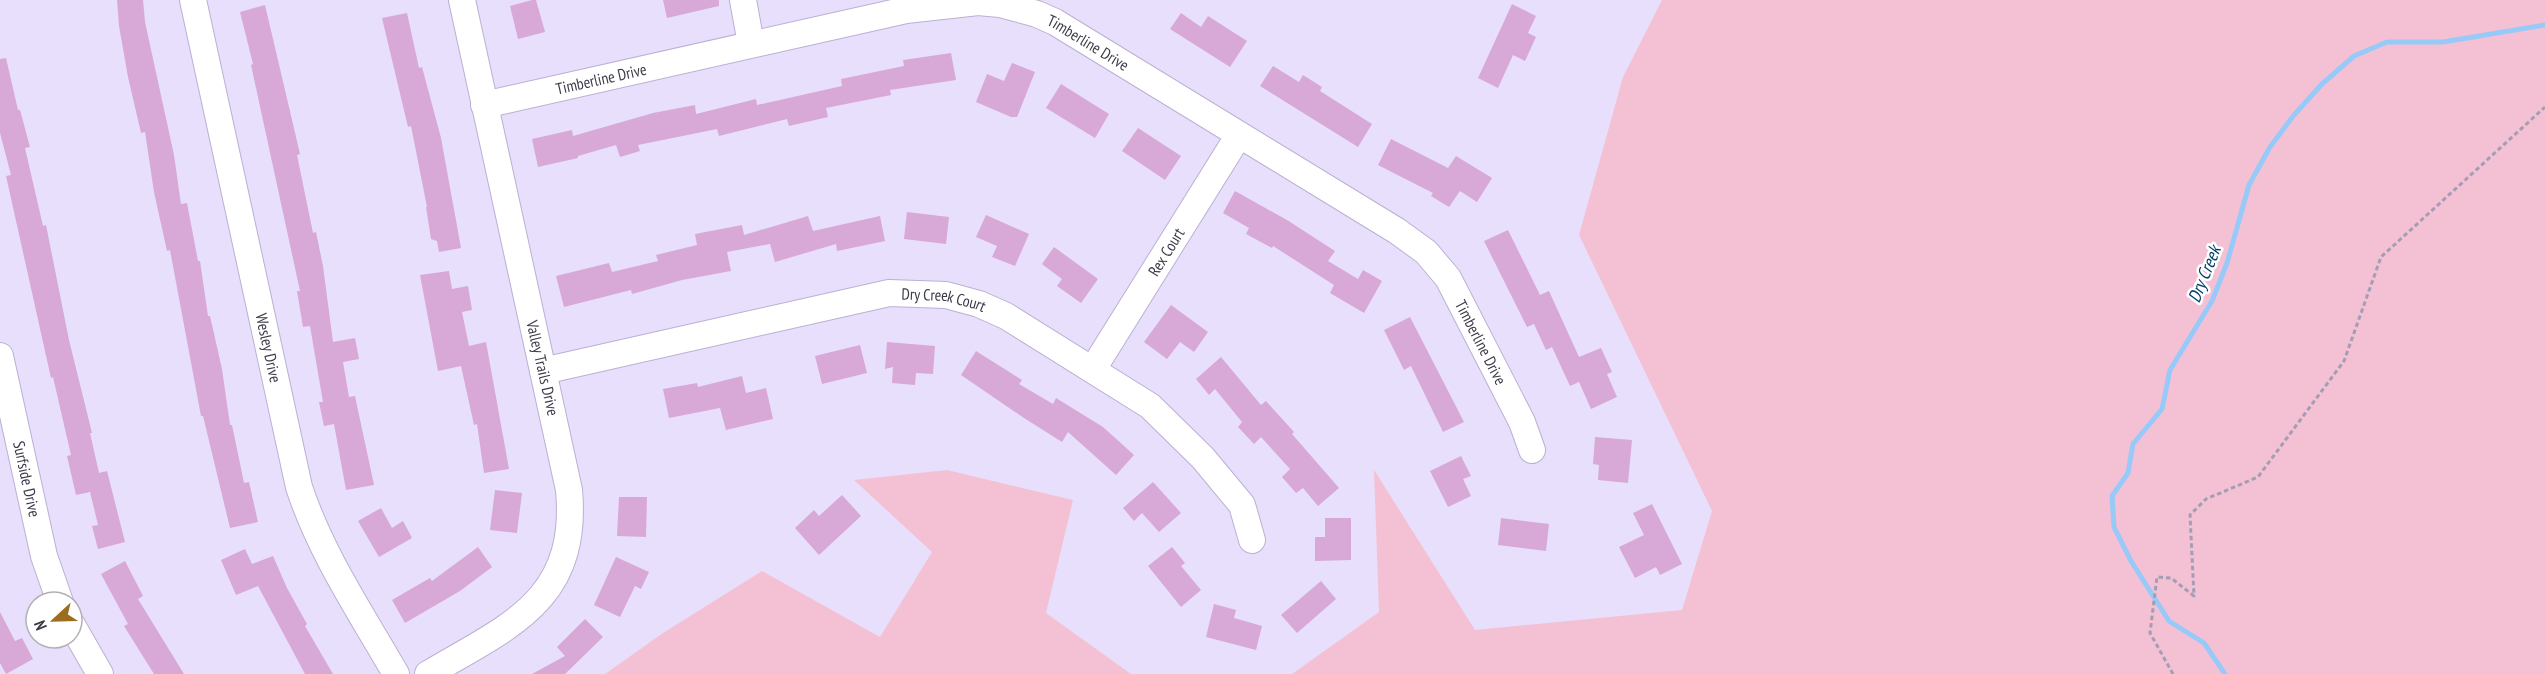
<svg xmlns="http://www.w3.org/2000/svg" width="2545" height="674" font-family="'PT Sans Narrow',sans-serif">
	<rect width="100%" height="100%" fill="#e8dffc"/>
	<g fill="#f4c1d4">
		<path d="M1662,0H2545V674H1292L1379,612L1374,470L1475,630L1682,610L1712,511L1579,235L1623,77Z"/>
		<path d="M947,470L1073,500L1046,613L1131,674H605L663,633L762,571L880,637L932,552L854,480Z"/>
	</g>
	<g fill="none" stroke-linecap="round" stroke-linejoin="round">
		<path stroke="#97caf9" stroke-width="5" d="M2225,674L2204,643L2169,621L2131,561L2114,527L2112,496L2128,473L2133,444L2162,409L2170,370L2212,301L2227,263L2249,185L2270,147L2294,115L2322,84L2354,56L2387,42H2443L2545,25"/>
	</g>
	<g fill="#d8a8d7">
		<path d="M117,0H143L145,22L174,155L181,204L187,203L198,261H200L208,316H210L222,369L230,425H232L244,483L249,482L258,522L230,528L203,416H201L170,250L167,251L154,192L145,132L141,133L128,77L119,26Z"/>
		<path d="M532,0H536L545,32L518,39L510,6Z"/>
		<path d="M663,0H719V6L667,18Z"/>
		<path d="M1512,4L1536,16L1528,33L1536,37L1525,61L1513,55L1498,88L1478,78Z"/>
		<path d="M265,5L300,154L297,155L313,233L316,232L323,266L333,342L355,338L359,359L343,362L349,397L355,396L374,485L346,490L334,424L324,426L319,402H323L310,326L303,327L297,291H300L251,65L253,64L240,12Z"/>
		<path d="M407,13L419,68L422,67L441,138L461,248L439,252L437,241L431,239L426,207H427L411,126L408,127L382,18Z"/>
		<path d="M1181,13L1201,27L1208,16L1247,41L1230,67L1170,29Z"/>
		<path d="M951,53L956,80L890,90L891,95L826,108L828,117L789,126L787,119L719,136L717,129L638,145L640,151L620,157L616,145L578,156V158L538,167L532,139L572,130L573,136L653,113L695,105L696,114L756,99L757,105L842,86L841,79L904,66L903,60Z"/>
		<path d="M6,58L18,110H20L30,147L25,148L43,226L46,225L69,340L92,433H90L99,473L107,471L125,542L98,549L92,526L98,525L90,492L76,495L67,456L71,455L53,377L51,378L6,176L11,175L0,133V59Z"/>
		<path d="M1012,63L1035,72L1017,117H1011L976,102L987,74L1004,81Z"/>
		<path d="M1273,66L1299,82L1303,75L1322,87L1320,91L1372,124L1358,147L1260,86Z"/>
		<path d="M1061,84L1109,114L1095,138L1046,108Z"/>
		<path d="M1138,128L1181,156L1165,180L1122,151Z"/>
		<path d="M1391,139L1448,168L1456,156L1492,178L1477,202L1460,191L1449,207L1431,196L1433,193L1378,165Z"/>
		<path d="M1235,191L1287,220L1335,251L1328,261L1358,279L1363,270L1382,281L1364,313L1330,293L1334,285L1273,246L1272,248L1246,234L1249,228L1223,213Z"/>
		<path d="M907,212L949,217L946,244L904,239Z"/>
		<path d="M986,215L1029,234L1015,266L992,257L997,246L976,237Z"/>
		<path d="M808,216L813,231L880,216L885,241L837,251L836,244L775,262L770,244L727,252L731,271L682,280L632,294L631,290L564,307L556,276L609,263L612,272L658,261L656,255L697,245L695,234L742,225L744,235Z"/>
		<path d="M1508,230L1540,295L1549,291L1579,357L1601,348L1612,372L1607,374L1617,397L1591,409L1579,382L1570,386L1552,347L1546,350L1534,324L1527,327L1484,241Z"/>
		<path d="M1054,247L1098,279L1081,303L1057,286L1062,279L1042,264Z"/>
		<path d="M449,271L452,289L468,286L472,310L462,312L469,346L486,342L509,469L484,473L477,424L474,425L461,366L438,371L420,275Z"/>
		<path d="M1171,305L1208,332L1194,352L1180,342L1167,359L1144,342Z"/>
		<path d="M1410,317L1464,422L1443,432L1411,366L1404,370L1384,330Z"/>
		<path d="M887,342L935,346L933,374L916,373L915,385L892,383L893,367L885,369Z"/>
		<path d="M860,345L867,373L822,384L815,356Z"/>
		<path d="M976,351L1022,380L1019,384L1053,404L1056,398L1103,427L1134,455L1116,475L1068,432L1062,442L1024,418L961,375Z"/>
		<path d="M1221,357L1261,405L1266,401L1294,432L1292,434L1339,488L1318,506L1303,488L1296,493L1282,477L1290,469L1261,437L1254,444L1238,427L1242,422L1215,389L1209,395L1196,379Z"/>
		<path d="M742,376L746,393L766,388L773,419L726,430L720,408L669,418L663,389L697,383L698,387Z"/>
		<path d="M1595,437L1632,440L1628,483L1598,480L1599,465L1593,464Z"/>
		<path d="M1461,456L1471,476L1463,479L1471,496L1448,507L1430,471Z"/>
		<path d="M1153,482L1181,513L1159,532L1142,513L1134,521L1123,508Z"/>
		<path d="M495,490L522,493L517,533L490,530Z"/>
		<path d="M842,495L861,516L819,555L795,528L814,510L819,516Z"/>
		<path d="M619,497H647L646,537L617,536Z"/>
		<path d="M1652,504L1682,564L1660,575L1656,567L1635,578L1619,547L1644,535L1633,513Z"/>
		<path d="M381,508L392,528L403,521L412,538L379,557L358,521Z"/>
		<path d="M1325,518H1351V560L1315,561V537H1325Z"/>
		<path d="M1501,518L1549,524L1546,551L1498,545Z"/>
		<path d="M478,547L492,567L460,591L405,623L392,600L430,578L432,581Z"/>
		<path d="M1172,547L1185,563L1181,566L1201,590L1181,607L1148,566Z"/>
		<path d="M245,549L252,564L273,556L287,588L307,624L305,626L333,674H305L258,586L236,595L221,560Z"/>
		<path d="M616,557L649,572L641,589L635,586L620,617L594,605Z"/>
		<path d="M125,561L143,596L138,599L184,674H154L124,626L128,624L101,574Z"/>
		<path d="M1321,581L1336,599L1297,633L1281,615Z"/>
		<path d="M1214,604L1236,610L1234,618L1262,626L1256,650L1206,637Z"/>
		<path d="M0,612L15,641L22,638L33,659L6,674L0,663Z"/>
		<path d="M585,619L603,637L565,674H532L565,656L557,647Z"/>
	</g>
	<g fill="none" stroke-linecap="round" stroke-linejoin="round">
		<defs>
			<g id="minor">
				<path id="s1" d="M193,0L299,487C321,554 361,613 396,674"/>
				<path d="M743,0L751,44"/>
				<path id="s2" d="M484,105L906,10L978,2L1000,4L1037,14L1055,22L1397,231L1426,252L1448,278L1522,422L1532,450"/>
				<path id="s3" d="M0,356L44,556L60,602"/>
				<path id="s4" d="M1093,369L1239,135"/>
				<path id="s5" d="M543,371L889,293L946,295L979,304L1006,316L1150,406L1203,458L1242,505L1252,540"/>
				<path d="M72,625L100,674"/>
				<path d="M428,674C509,626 579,601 569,490L462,0"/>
			</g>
		</defs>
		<use href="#minor" stroke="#bbb0d2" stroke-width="28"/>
		<path stroke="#a49db4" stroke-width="3" stroke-dasharray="4.5 3" stroke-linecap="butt" d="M2173,674L2150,633L2157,577L2171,578L2194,596L2190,515L2206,499L2258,477L2344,361L2381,257L2545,107"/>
		<use href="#minor" stroke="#fff" stroke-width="26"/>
	</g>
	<g text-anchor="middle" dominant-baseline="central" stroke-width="5" stroke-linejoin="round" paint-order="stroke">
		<g font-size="16" fill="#3e3a48" stroke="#fff">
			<text stroke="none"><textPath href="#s2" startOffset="624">Timberline Drive</textPath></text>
			<text stroke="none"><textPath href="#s2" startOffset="120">Timberline Drive</textPath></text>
			<text stroke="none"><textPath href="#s4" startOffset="138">Rex Court</textPath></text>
			<text stroke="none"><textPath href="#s5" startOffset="410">Dry Creek Court</textPath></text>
			<text stroke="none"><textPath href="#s2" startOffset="1128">Timberline Drive</textPath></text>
			<text stroke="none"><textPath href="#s1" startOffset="356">Wesley Drive</textPath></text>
			<text transform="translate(543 368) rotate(77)">Valley Trails Drive</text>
			<text stroke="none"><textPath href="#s3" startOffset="126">Surfside Drive</textPath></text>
		</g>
		<g font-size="18" font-style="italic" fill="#03416c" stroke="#fff">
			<text transform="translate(2204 274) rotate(-68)">Dry Creek</text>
		</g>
	</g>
	<g transform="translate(54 620) rotate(248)"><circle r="28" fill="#ffffff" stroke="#b2b0b6" stroke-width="1.5"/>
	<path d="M0-4.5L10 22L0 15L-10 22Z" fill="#9c6c1f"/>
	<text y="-9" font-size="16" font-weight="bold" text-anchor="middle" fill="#3e3a48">N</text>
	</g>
</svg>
